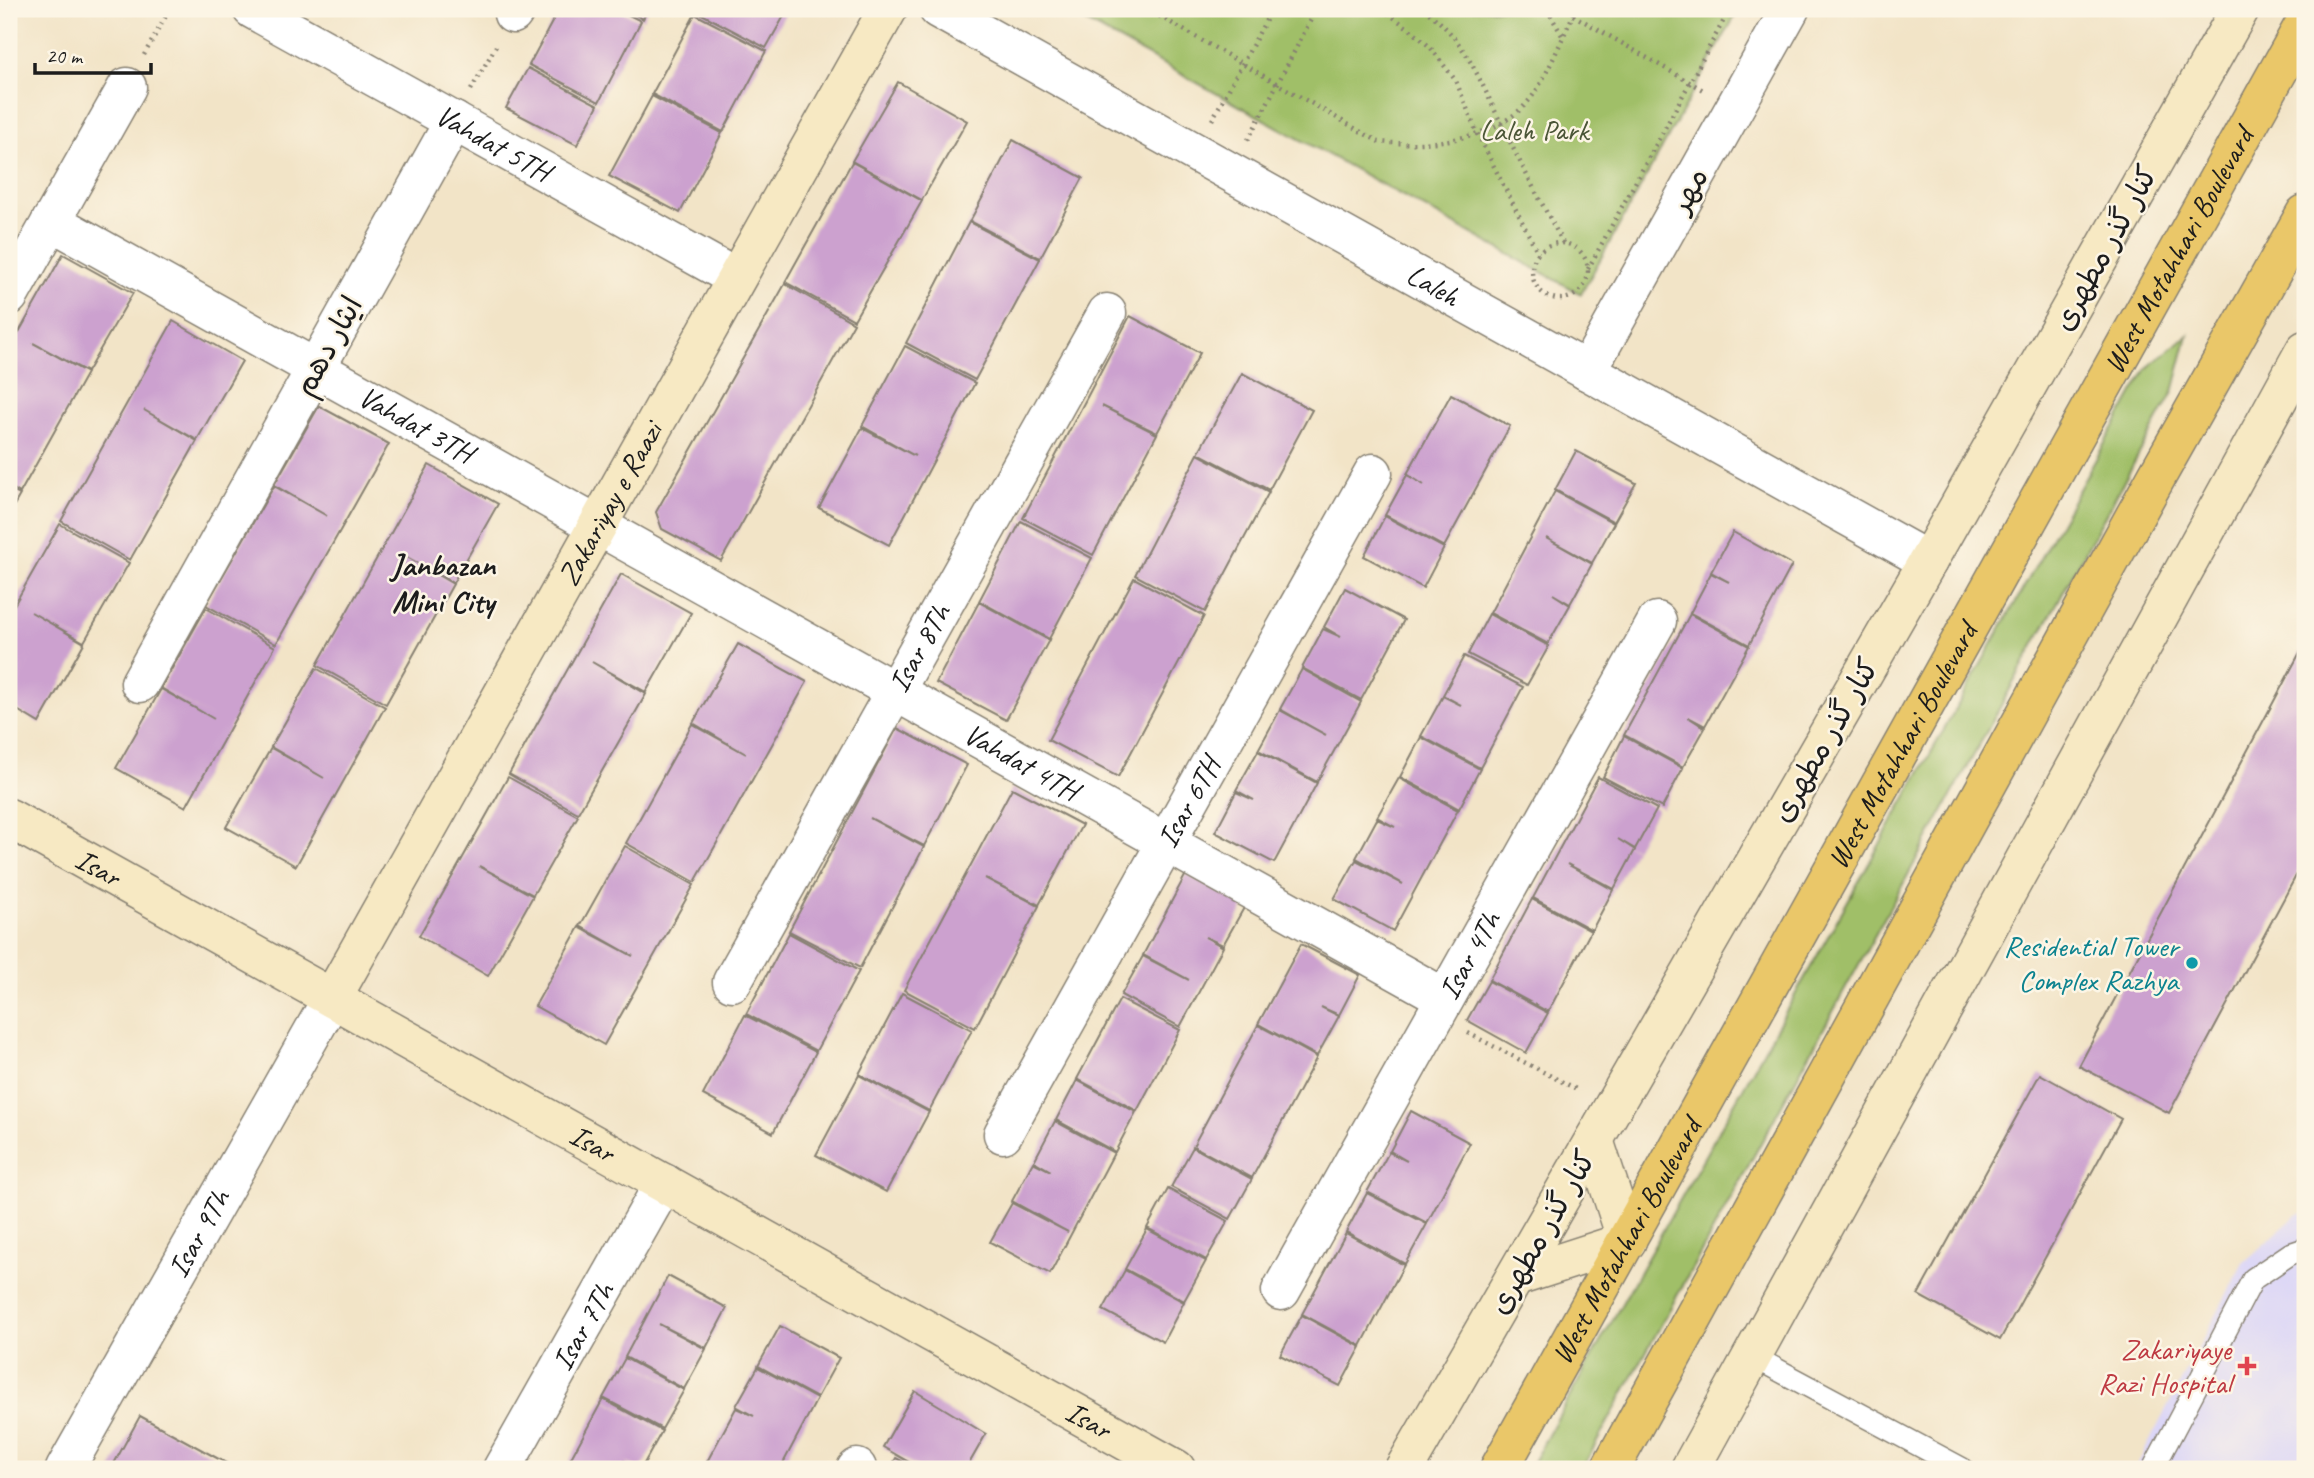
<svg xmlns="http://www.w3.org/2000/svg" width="2314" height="1478" font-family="Caveat,'Playpen Sans Arabic',sans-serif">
	<rect width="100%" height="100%" fill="#fcf5e5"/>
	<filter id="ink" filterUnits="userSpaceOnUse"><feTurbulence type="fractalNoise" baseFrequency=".0143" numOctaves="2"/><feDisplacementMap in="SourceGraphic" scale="14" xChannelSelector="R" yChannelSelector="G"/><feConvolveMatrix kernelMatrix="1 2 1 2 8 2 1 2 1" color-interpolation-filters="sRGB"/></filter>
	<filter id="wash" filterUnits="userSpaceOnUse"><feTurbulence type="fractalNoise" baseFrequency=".00686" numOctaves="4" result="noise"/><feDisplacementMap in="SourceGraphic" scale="28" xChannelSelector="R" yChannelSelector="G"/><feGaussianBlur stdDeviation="1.57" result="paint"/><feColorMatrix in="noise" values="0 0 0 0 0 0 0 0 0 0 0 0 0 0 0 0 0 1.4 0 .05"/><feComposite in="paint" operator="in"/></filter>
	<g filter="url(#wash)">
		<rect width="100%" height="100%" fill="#f2e4c7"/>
		<path fill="#dbd6f7" d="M2305,1213V1469H2135L2243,1263L2297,1215Z"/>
		<g fill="#a0bf67" stroke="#5e6e42" stroke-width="2">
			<path d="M1063,9H1739L1581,294Z"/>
			<path d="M2188,335L2173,392L1582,1469H1529L2147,368Z"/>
		</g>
		<g id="blocks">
			<g fill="#cca1cf">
				<path d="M559,9H617L641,21L599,102L529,65Z"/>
				<path d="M624,9H648L643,19Z"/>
				<path d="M697,9H788L766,48L696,11Z"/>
				<path d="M695,14L766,51L723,132L652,94Z"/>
				<path d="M528,68L598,105L577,145L506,108Z"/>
				<path d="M898,82L967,121L922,200L852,161Z"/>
				<path d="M652,96L722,133L680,213L609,176Z"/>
				<path d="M1013,140L1083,178L1040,258L970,221Z"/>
				<path d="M852,162L922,201L854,320L785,282Z"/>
				<path d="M969,222L1040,259L975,380L906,343Z"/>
				<path d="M63,254L133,293L87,372L33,343L87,373L20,493L9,486V350Z"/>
				<path d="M785,284L854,323L721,561L662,529L656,512Z"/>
				<path d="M1130,316L1200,353L1157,433L1102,406L1157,434L1093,555L1023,518Z"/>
				<path d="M173,321L242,361L197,440L144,410L197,441L130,560L61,521Z"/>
				<path d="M905,346L975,383L889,545L819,508L862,428L915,456L862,426Z"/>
				<path d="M1242,373L1312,410L1269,490L1198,453Z"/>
				<path d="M1451,394L1510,426L1444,547L1385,515L1407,475L1424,485L1407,474Z"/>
				<path d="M319,406L389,444L276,644L206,605L274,486L327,516L274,485Z"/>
				<path d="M1576,451L1636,483L1614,522L1555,490Z"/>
				<path d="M1198,454L1269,492L1205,612L1135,575Z"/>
				<path d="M429,465L498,504L453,583L400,553L453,584L386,704L317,665Z"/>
				<path d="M9,489L20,495L9,514Z"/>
				<path d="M1555,491L1614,523L1592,563L1546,538L1592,564L1570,604L1553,594L1570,605L1548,644L1490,613Z"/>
				<path d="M1385,516L1444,548L1423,588L1364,556Z"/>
				<path d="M1021,521L1092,558L1049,639L979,601Z"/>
				<path d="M60,524L129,563L84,642L31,612L84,643L39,723L9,705V614Z"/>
				<path d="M1733,532L1792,565L1749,645L1690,613L1711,573L1729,582L1711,572Z"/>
				<path d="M621,574L691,613L646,692L592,662L646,694L578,813L509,774Z"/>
				<path d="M1134,578L1204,616L1118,777L1048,740Z"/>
				<path d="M1345,588L1404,620L1361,700L1302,668L1323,629L1341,637L1324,627Z"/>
				<path d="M979,602L1049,640L1006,720L936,683Z"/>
				<path d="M206,608L275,647L186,807L116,768L161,689L214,719L161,688Z"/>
				<path d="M1489,614L1549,646L1527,685L1468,654Z"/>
				<path d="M1690,614L1749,646L1705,726L1688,717L1705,728L1683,767L1624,735Z"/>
				<path d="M2305,643V859L2169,1113L2079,1066Z"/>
				<path d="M738,644L807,682L695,882L626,843L692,724L746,754L693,723Z"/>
				<path d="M1464,656L1523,687L1480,768L1421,736L1443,696L1461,705L1443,695Z"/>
				<path d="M316,668L385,707L296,866L226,827L271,748L324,778L271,747Z"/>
				<path d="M1302,669L1361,702L1317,782L1258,750L1280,710L1326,735L1280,709Z"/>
				<path d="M897,728L967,765L924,846L870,818L924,847L860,968L789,931Z"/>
				<path d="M1624,736L1683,768L1662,808L1603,777Z"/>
				<path d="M1421,737L1480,769L1459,809L1400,777Z"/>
				<path d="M1258,751L1317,783L1274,863L1215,832L1236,792L1254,800L1236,790Z"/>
				<path d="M508,777L578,816L533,895L479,866L533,896L488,976L419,936Z"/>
				<path d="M1598,777L1657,809L1635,849L1618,839L1635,850L1614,889L1567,864L1613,890L1592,930L1533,898Z"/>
				<path d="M1399,778L1458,810L1393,931L1334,899L1356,860L1403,884L1356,858L1377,819L1395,827L1377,817Z"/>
				<path d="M1012,788L1082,825L1039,905L985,878L1039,906L975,1028L904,990Z"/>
				<path d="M625,846L694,885L604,1045L535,1006L579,927L633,956L580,926Z"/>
				<path d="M1186,874L1245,906L1223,945L1205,937L1223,947L1180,1027L1121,995L1143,956L1189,980L1143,955Z"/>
				<path d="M1532,899L1591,931L1548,1012L1489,980Z"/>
				<path d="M789,933L859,971L816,1051L746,1014Z"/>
				<path d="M1301,944L1360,975L1339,1015L1321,1007L1339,1016L1317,1056L1258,1024Z"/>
				<path d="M1489,981L1548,1013L1526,1053L1467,1020Z"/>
				<path d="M902,993L972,1030L929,1111L859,1074Z"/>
				<path d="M1120,999L1180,1030L1137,1111L1077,1079Z"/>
				<path d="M745,1015L816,1052L773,1133L703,1095Z"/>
				<path d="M1258,1025L1317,1057L1252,1178L1193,1146Z"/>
				<path d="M2040,1074L2121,1119L2000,1340L1918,1295Z"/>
				<path d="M859,1075L929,1112L886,1192L816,1155Z"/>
				<path d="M1077,1080L1136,1112L1115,1152L1056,1120Z"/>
				<path d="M1411,1111L1470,1143L1427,1223L1367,1192L1389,1152L1407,1161L1390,1151Z"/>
				<path d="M1055,1121L1114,1153L1050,1274L990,1242L1012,1203L1068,1232L1012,1201L1033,1162L1051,1171L1034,1161Z"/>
				<path d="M1193,1147L1252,1179L1230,1219L1171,1187Z"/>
				<path d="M1168,1189L1228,1221L1206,1260L1147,1228Z"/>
				<path d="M1367,1193L1427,1224L1405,1264L1346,1232Z"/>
				<path d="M1147,1229L1206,1261L1184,1301L1125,1269Z"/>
				<path d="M1346,1233L1404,1265L1361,1346L1302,1314Z"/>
				<path d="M1125,1270L1184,1302L1163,1342L1103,1310Z"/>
				<path d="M668,1276L727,1308L706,1348L659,1324L706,1349L684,1389L625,1357Z"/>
				<path d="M1302,1315L1361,1347L1340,1386L1280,1355Z"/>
				<path d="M780,1326L839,1358L817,1398L758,1366Z"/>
				<path d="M625,1358L684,1390L662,1429L603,1398Z"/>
				<path d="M758,1367L817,1399L780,1469H703L736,1408L754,1416L736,1406Z"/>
				<path d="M915,1391L986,1434L966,1469H921L883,1447Z"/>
				<path d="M603,1399L662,1431L641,1469L623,1461L636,1469H565Z"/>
				<path d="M140,1416L237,1469H111Z"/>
				<path d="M896,1458L916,1469H890Z"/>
			</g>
		</g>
	</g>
	<g filter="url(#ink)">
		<use href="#blocks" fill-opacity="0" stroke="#878072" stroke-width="2"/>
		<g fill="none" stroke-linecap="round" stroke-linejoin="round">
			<defs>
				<g id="lane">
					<path d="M1752,1356L1963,1469"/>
					<path d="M2153,1469L2253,1279L2290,1254L2305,1249"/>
				</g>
				<g id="street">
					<path id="s1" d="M252,9L736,278"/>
					<path id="s2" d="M938,9L1928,561"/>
					<path d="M513,14L516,9"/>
					<path id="s3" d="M51,221L1445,998"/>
					<path d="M9,296L127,87"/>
					<path d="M1587,371L1790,9"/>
					<path d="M140,683L454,121"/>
					<path id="s4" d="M732,982L1107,313"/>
					<path id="s5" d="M1003,1134L1373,473"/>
					<path id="s6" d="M1281,1291L1657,621"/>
					<path id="s7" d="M65,1469L332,998"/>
					<path id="s8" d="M502,1469L664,1183"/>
					<path d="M856,1469L857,1468"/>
				</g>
				<g id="secondary">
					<path id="s9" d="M9,818L1176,1469"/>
					<path id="s10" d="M332,998L888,9"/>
					<path d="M1516,1277L1627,1241L1594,1140"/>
					<path d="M1404,1469L1928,561L2240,9"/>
					<path d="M1690,1469L2305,350"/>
				</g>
				<g id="primary">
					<path id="s11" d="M1499,1469L2305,23"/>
					<path d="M1610,1469L2158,474L2305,214"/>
				</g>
			</defs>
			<use href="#lane" stroke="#878072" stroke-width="24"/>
			<use href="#street" stroke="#878072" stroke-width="41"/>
			<use href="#secondary" stroke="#878072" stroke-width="41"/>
			<use href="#primary" stroke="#878072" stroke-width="41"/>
			<g stroke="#878072" stroke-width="4.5" stroke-dasharray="2 5" stroke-linecap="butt">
				<path d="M1147,9L1379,142C1431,147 1505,140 1536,91C1552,65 1563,36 1576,9"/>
				<path d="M1382,9L1411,30L1430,47L1456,81L1477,133L1538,253"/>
				<path d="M1423,9C1464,36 1480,81 1501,123C1520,164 1542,203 1563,243"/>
				<path d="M1547,9L1563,37"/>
				<path d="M1573,15L1703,90"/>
				<path d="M144,55L170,9"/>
				<path d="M471,90L496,46"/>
				<path d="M1212,120L1272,9"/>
				<path d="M1248,140L1315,12L1323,9"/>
				<circle cx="1560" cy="271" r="28"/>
				<path d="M1588,269L1730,9"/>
				<path d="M1468,1033L1578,1090"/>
			</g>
			<use href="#lane" stroke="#fff" stroke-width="21"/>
			<use href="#street" stroke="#fff" stroke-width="38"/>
			<use href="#secondary" stroke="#f7e9c3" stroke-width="38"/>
			<use href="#primary" stroke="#eac769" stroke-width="38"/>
		</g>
	</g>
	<circle fill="#0f9aa8" stroke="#fcf5e5" stroke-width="2.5" cx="2192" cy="963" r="7"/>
	<path fill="#e0444e" stroke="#fcf5e5" stroke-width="2.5" d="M2243.5 1355.5h7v7h7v7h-7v7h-7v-7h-7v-7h7z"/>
	<g text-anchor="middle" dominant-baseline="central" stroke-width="5" stroke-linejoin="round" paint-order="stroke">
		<g font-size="30" fill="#4a5536" stroke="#fcf5e5">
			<text x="1534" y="130">Laleh Park</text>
		</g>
		<g font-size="30" fill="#1c1c1c" stroke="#fcf5e5">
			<text stroke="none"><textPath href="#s1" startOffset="276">Vahdat 5TH</textPath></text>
			<text transform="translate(1689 190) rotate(-61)">مهر</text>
			<text transform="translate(2105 248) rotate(-61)">کنار گذر مطهری</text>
			<text stroke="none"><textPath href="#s11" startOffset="1395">West Motahhari Boulevard</textPath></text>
			<text stroke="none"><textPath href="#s2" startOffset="567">Laleh</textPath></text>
			<text transform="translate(328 346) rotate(-61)">ایثار دهم</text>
			<text stroke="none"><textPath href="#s3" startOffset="418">Vahdat 3TH</textPath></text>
			<text stroke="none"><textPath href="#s10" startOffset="567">Zakariyay e Raazi</textPath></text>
			<text stroke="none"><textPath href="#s4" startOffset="383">Isar 8Th</textPath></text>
			<text transform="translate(1825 740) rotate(-60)">کنار گذر مطهری</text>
			<text stroke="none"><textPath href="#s11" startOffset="828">West Motahhari Boulevard</textPath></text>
			<text stroke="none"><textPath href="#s3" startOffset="1111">Vahdat 4TH</textPath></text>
			<text stroke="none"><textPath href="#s5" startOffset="380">Isar 6TH</textPath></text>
			<text stroke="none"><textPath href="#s9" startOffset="102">Isar</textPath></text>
			<text stroke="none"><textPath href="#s6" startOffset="385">Isar 4Th</textPath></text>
			<text stroke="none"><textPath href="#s9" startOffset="668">Isar</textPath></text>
			<text transform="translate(1542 1232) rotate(-60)">کنار گذر مطهری</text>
			<text stroke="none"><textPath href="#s7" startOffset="271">Isar 9Th</textPath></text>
			<text stroke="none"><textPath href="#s11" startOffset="261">West Motahhari Boulevard</textPath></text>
			<text stroke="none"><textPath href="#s8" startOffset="164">Isar 7Th</textPath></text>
			<text stroke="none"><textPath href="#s9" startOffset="1236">Isar</textPath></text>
		</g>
		<g font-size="30" fill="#0d838f" stroke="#fcf5e5" text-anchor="end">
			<text x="2178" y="946">Residential Tower<tspan x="2178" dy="34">Complex Razhya</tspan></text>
		</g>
		<g font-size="30" fill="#be3a42" stroke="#fcf5e5" text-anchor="end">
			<text x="2231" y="1349">Zakariyaye<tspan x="2231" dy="34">Razi Hospital</tspan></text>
		</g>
		<g font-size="32" font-weight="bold" fill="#1c1c1c" stroke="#fcf5e5">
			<text x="443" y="564">Janbazan<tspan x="443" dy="37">Mini City</tspan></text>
		</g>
	</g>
	<rect width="2314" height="1478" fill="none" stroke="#fcf5e5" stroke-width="35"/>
	<path d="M35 63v10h116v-10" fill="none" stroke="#1c1c1c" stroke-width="3.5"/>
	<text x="46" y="63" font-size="21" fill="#1c1c1c" stroke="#fcf5e5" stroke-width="5" paint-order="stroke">20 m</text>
</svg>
